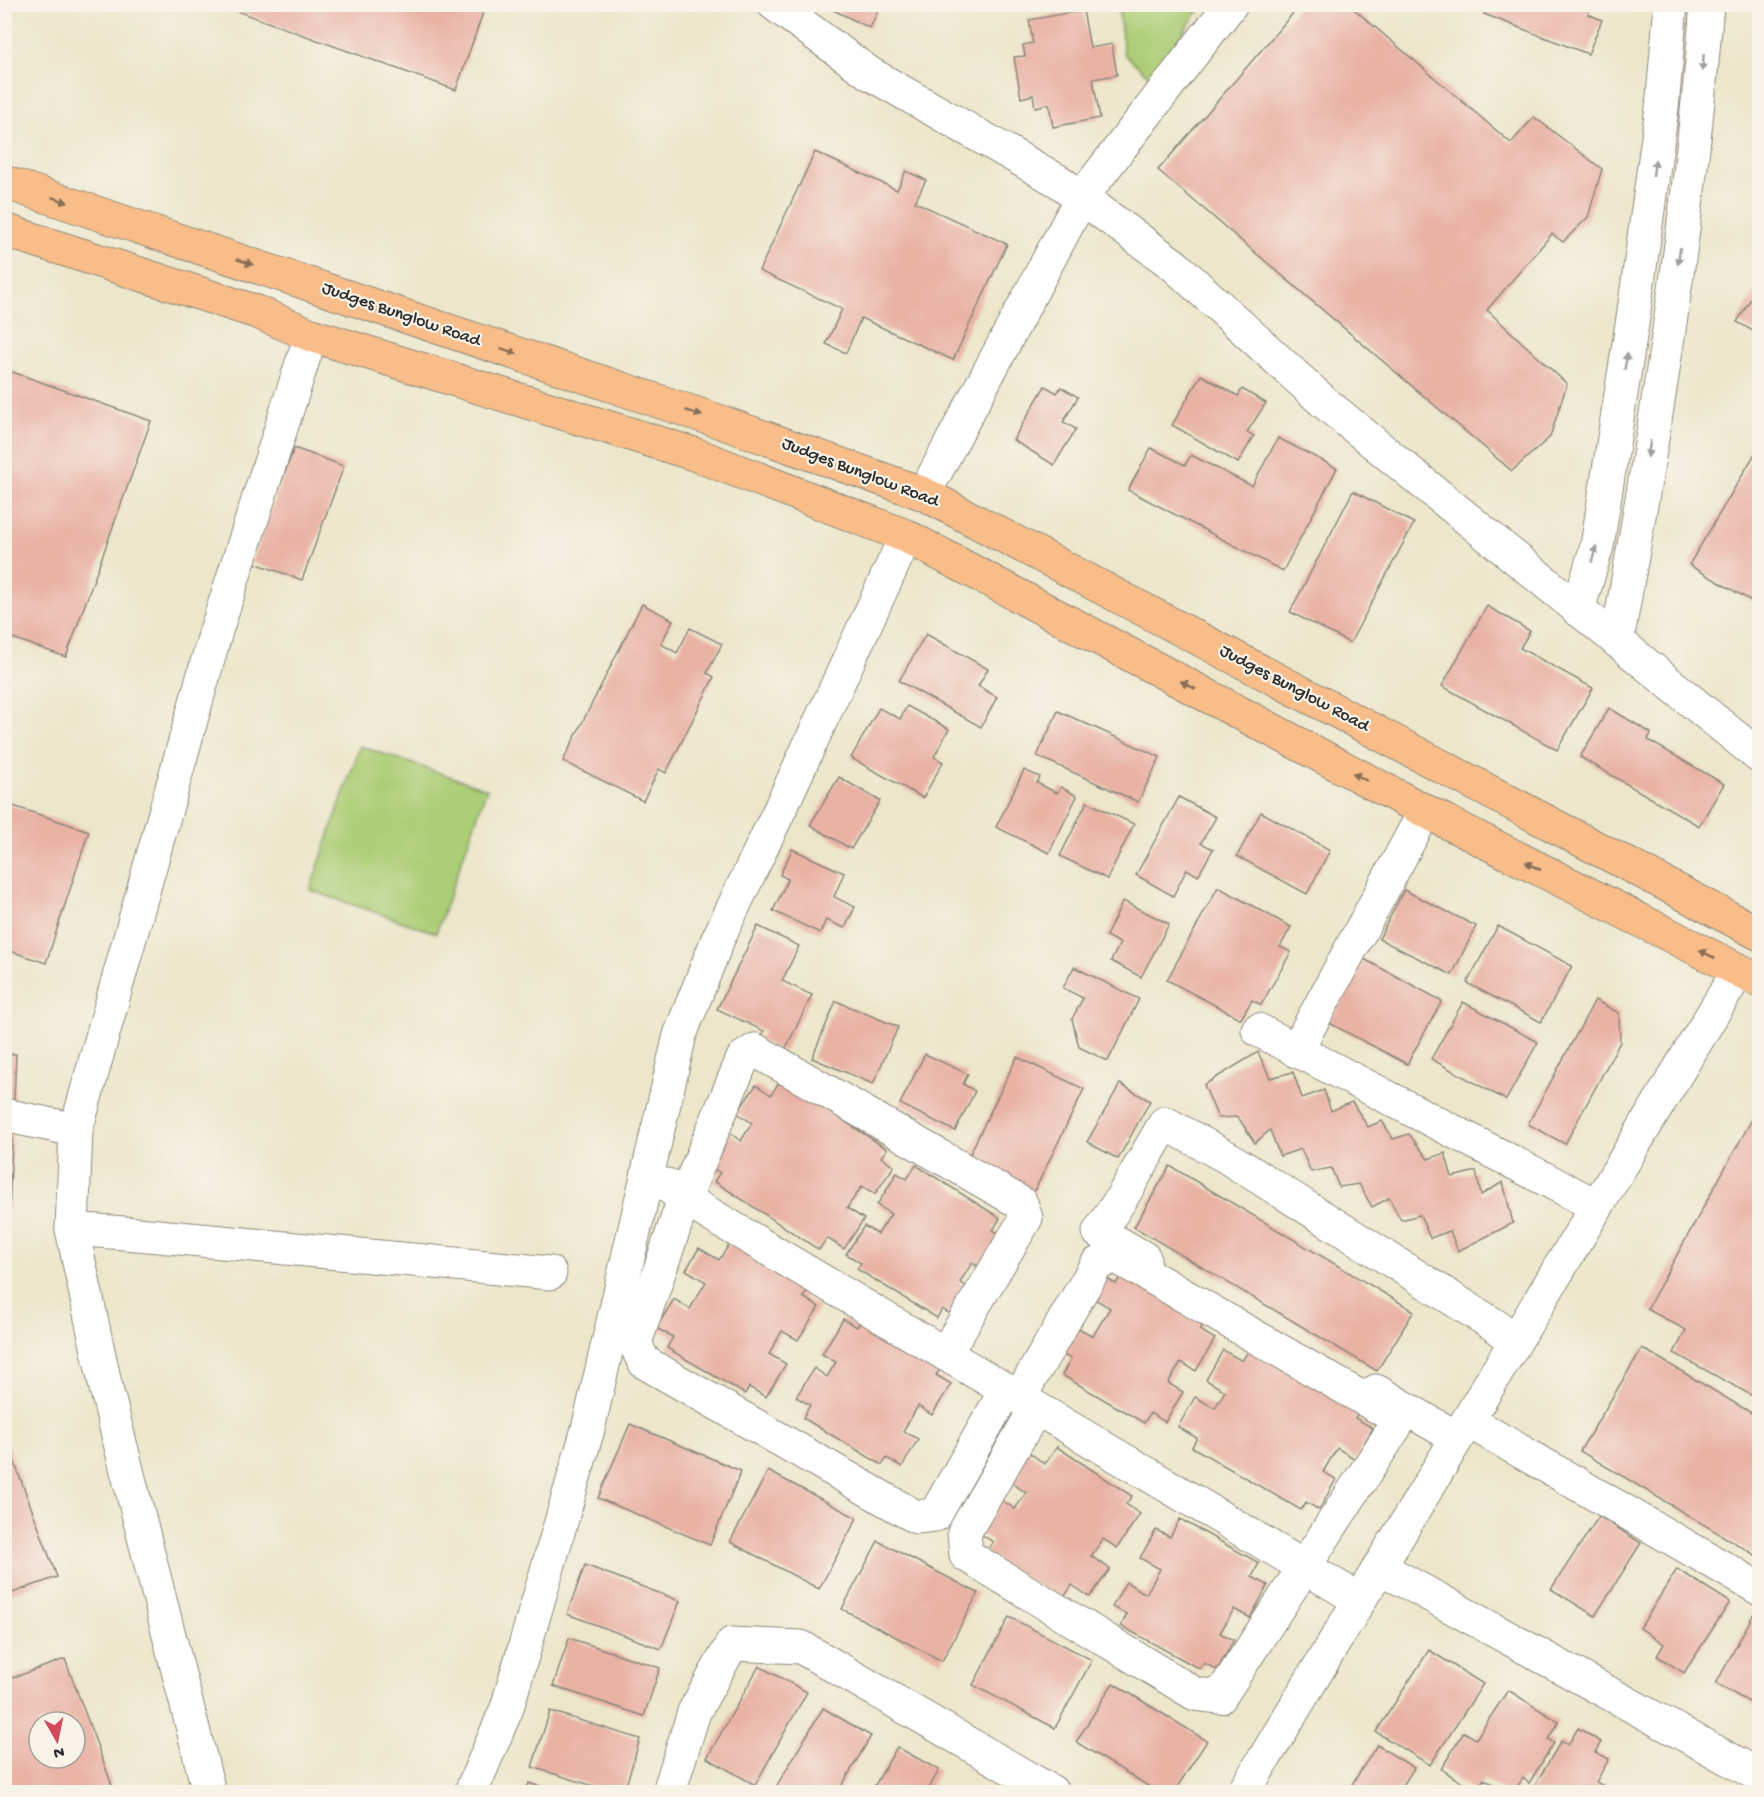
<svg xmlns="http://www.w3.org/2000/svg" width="1764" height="1797" font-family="'Gochi Hand',sans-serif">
	<rect width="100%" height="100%" fill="#f7f3e8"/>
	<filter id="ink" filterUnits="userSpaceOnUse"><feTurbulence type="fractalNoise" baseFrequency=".0167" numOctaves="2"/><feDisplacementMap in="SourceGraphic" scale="12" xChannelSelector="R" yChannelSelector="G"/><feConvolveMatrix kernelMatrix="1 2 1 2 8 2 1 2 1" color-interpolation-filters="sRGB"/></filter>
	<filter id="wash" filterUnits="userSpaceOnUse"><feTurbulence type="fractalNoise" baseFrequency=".008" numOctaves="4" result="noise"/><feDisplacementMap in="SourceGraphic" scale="24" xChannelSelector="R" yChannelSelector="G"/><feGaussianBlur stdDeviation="1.35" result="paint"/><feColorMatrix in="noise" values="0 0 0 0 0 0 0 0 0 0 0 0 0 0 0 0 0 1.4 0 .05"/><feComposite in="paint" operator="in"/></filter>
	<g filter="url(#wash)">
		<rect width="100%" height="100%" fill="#ece6ca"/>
		<g fill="#acce76" stroke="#6c7c50" stroke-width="1.5">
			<path d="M1118,5V4L1203,5L1150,77L1124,54Z"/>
			<path d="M360,746L487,789L436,933L310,890Z"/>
		</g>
		<g id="blocks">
			<g fill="#e9b2a5" fill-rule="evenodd">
				<path d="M217,4H486L456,90Z"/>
				<path d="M821,4H881L870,28Z"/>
				<path d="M1301,4H1348L1511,143L1534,117L1602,169L1588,217L1563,242L1552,234L1487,310L1567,384L1550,437L1512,471L1158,170Z"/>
				<path d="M1488,4H1591L1588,14L1602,20L1588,54L1484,14Z"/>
				<path d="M1083,10L1090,48L1112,44L1117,75L1093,79L1100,118L1053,127L1049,104L1035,107L1033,95L1021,98L1014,57L1025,56L1023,45L1033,43L1029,20Z"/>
				<path d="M815,152L897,190L906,171L926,180L915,202L1007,244L953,360L861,318L846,353L826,344L842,309L759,271Z"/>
				<path d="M1760,283V335L1737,322Z"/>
				<path d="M4,369L151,421L66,657L4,635Z"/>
				<path d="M1201,375L1238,396L1242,389L1266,403L1247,432L1254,436L1238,463L1172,425Z"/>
				<path d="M1045,386L1057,393L1061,387L1078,397L1063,422L1076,429L1054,465L1013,440Z"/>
				<path d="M1278,438L1337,468L1283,571L1128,490L1151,448L1185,465L1191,455L1252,486Z"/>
				<path d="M1760,445V606L1689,565Z"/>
				<path d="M294,448L344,466L302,580L252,562Z"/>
				<path d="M1353,491L1414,523L1350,643L1290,612Z"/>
				<path d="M642,604L673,620L661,644L677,653L690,628L722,644L707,673L714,677L666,773L659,769L643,801L563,761Z"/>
				<path d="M1487,606L1530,631L1520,648L1593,688L1557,750L1442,686Z"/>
				<path d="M926,634L988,669L978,686L997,697L981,727L899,681Z"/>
				<path d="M907,706L949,729L934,757L943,762L923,798L851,758L879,708L900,719Z"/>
				<path d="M1609,708L1651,733L1648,740L1724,784L1699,826L1580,757Z"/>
				<path d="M1058,711L1160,757L1138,802L1037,756Z"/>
				<path d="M1024,770L1040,777L1037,783L1057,793L1061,787L1077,796L1049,853L996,827Z"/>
				<path d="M839,777L880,801L851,849L810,825Z"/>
				<path d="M1179,797L1216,817L1201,843L1213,849L1198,876L1187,869L1173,896L1136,875Z"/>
				<path d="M1087,802L1134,824L1107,879L1060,856Z"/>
				<path d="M4,803L89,831L46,963L4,949Z"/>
				<path d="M1261,812L1330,850L1307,894L1237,856Z"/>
				<path d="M792,849L844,873L834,897L855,907L845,928L826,920L820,933L773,911L788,879L780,875Z"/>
				<path d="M1218,887L1291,927L1280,947L1291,952L1261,1005L1252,1000L1241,1019L1167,980Z"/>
				<path d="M1404,890L1476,926L1452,975L1379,939Z"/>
				<path d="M1123,901L1169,924L1141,977L1111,961L1120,943L1106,936Z"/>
				<path d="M758,926L799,946L782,981L812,995L784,1052L760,1040L764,1031L717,1009Z"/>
				<path d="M1498,926L1572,966L1541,1022L1467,983Z"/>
				<path d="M1364,959L1442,1001L1407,1064L1329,1023Z"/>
				<path d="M1074,967L1139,999L1108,1061L1079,1047L1072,1019L1083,998L1063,988Z"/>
				<path d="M1595,1000L1619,1013L1620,1042L1565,1144L1528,1124Z"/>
				<path d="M836,1001L898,1027L873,1084L812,1058Z"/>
				<path d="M1463,1002L1538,1042L1506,1100L1431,1059Z"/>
				<path d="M1258,1052L1270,1078L1293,1072L1302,1098L1324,1090L1331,1111L1352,1102L1368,1127L1382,1121L1393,1139L1409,1134L1428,1159L1445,1153L1452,1177L1476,1171L1481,1195L1503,1182L1513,1223L1458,1251L1450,1231L1430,1238L1420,1215L1401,1220L1389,1198L1372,1207L1359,1184L1339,1187L1331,1168L1311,1172L1301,1149L1280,1156L1270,1130L1255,1143L1238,1117L1218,1118L1204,1085Z"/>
				<path d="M4,1054H16L9,1211L4,1210Z"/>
				<path d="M925,1054L968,1074L963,1084L975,1091L955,1131L900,1104Z"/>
				<path d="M1017,1057L1084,1089L1032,1196L965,1164Z"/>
				<path d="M781,1079L887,1149L881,1157L894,1166L875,1194L862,1186L847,1208L864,1219L844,1249L827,1238L819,1250L714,1181L720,1173L706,1163L727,1131L741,1141L752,1123L737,1113L756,1085L771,1095Z"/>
				<path d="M1120,1084L1150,1101L1118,1159L1087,1142Z"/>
				<path d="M1760,1112L1759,1305L1760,1400L1674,1353L1686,1330L1647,1309L1755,1114Z"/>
				<path d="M916,1165L1000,1218L993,1230L1007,1239L986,1271L972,1263L960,1282L974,1292L957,1318L942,1309L937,1318L857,1269L861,1263L846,1254L864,1226L878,1234L891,1214L877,1205L897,1173L907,1179Z"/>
				<path d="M1170,1166L1414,1311L1377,1371L1134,1227Z"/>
				<path d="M731,1242L809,1288L803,1297L819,1307L798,1340L782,1331L769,1354L786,1364L766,1397L749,1387L745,1394L667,1348L673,1337L656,1328L674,1299L690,1309L706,1282L686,1270L699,1248L719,1260Z"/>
				<path d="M1126,1267L1208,1316L1200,1330L1215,1339L1196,1371L1181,1362L1168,1383L1183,1392L1165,1422L1150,1413L1144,1423L1062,1375L1071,1359L1055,1350L1071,1324L1093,1336L1110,1308L1088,1295L1100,1275L1116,1284Z"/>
				<path d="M865,1315L945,1362L936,1375L951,1384L932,1415L918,1406L903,1431L918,1439L902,1467L887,1458L882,1465L803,1418L810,1405L796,1397L814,1368L827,1377L836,1362L822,1354L843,1319L857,1327Z"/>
				<path d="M1253,1343L1362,1406L1355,1418L1373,1428L1355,1459L1337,1448L1323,1472L1336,1479L1319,1510L1306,1502L1301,1510L1192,1447L1197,1438L1178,1427L1195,1397L1215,1408L1225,1391L1206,1380L1223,1350L1242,1361Z"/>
				<path d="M1642,1348L1760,1418V1558L1580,1451Z"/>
				<path d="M630,1424L741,1471L710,1545L598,1498Z"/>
				<path d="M8,1445L57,1577L4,1596V1446Z"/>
				<path d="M1057,1447L1132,1496L1126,1504L1140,1514L1117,1548L1103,1539L1091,1556L1110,1569L1090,1597L1072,1585L1061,1602L986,1553L993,1542L975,1530L997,1497L1015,1509L1026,1493L1008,1480L1027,1451L1045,1464Z"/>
				<path d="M768,1471L857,1518L819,1589L730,1542Z"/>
				<path d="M1599,1516L1641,1543L1595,1616L1551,1589Z"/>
				<path d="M1180,1519L1259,1563L1252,1577L1268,1585L1250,1618L1234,1609L1220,1633L1234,1640L1217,1670L1204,1663L1200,1669L1121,1626L1127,1614L1112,1607L1126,1582L1146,1594L1160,1569L1140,1558L1156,1530L1170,1537Z"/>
				<path d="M878,1541L978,1593L942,1661L842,1609Z"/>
				<path d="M585,1565L680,1601L661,1649L567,1614Z"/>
				<path d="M1677,1569L1730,1602L1684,1673L1657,1656L1664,1644L1640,1628Z"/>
				<path d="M1754,1613L1760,1616V1708L1716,1684Z"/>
				<path d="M1009,1617L1092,1660L1055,1728L973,1685Z"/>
				<path d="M569,1638L660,1668L644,1716L553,1686Z"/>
				<path d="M1429,1650L1483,1684L1430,1765L1376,1732Z"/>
				<path d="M65,1659L112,1785L93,1792H4V1681ZM39,1722H75V1758H39Z"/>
				<path d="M759,1666L807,1692L755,1785L707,1758Z"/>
				<path d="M1113,1683L1207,1741L1174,1792H1158L1076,1742Z"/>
				<path d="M1508,1690L1559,1722L1548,1739L1554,1743L1529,1783L1523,1778L1514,1792H1506L1484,1779L1475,1791L1441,1769L1464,1732L1476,1739Z"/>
				<path d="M823,1708L871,1736L838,1792H773Z"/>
				<path d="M550,1711L640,1739L624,1792H613L532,1767Z"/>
				<path d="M1578,1728L1601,1742L1595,1752L1609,1759L1596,1782L1612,1790L1611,1792H1531L1561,1741L1568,1745Z"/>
				<path d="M1377,1745L1414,1768L1399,1792H1347Z"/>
				<path d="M897,1747L939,1770L927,1792H871Z"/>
				<path d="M529,1783L556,1792H526Z"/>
			</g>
		</g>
	</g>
	<g filter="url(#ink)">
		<use href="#blocks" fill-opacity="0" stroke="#8c887a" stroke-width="1.5"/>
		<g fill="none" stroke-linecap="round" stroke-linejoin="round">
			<defs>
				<g id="minor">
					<path d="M774,4L869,73L1060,182L1174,265L1325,403L1760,757"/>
					<path d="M924,494L1082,197L1231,4"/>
					<path d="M1578,610L1597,546L1633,318L1662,108L1671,4"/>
					<path d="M1617,641C1655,431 1690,218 1707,4"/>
					<path d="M1258,1030L1597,1206"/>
					<path d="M1296,1051L1425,811"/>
					<path d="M4,1115L76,1130"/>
					<path d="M667,1185L684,1199L1360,1600"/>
					<path d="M72,1229L137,1234L550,1273"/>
					<path d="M1144,1258L1099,1232L1121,1199L1165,1123L1225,1156L1499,1328L1515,1342"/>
					<path d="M945,1354L1026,1218L1021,1203L755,1050L743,1058L684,1199L635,1343L644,1362L916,1517L935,1515L1006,1390"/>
					<path d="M1376,1391L1457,1438"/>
					<path d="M1019,1398L1097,1264L1115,1256L1390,1414L1395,1427L1220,1697L1195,1694L966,1555L964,1533L1036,1408"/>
					<path d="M1468,1421L1760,1589"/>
					<path d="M1379,1567L1760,1776"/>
					<path d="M209,1792L106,1388L72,1229L76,1130L216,631L311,335"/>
					<path d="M471,1792L507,1708L588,1429L680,1035L718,939L781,807L906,536"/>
					<path d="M669,1792L694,1712L732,1644L801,1647L1052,1792"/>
					<path d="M1244,1792L1739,970"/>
				</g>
				<g id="major">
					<path d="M4,182L718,421L924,494L1760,934"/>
					<path d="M4,230L257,312L311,335L694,454L906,536L1425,811L1760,981"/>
				</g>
			</defs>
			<use href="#minor" stroke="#8c887a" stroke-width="35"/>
			<use href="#major" stroke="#8c887a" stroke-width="35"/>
			<use href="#minor" stroke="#fff" stroke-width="33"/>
			<use href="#major" stroke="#f8bd89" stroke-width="33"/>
		</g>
		<defs><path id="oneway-solid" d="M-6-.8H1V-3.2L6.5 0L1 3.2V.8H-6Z" transform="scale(1.5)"/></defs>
		<g fill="#a0a0a0">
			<use href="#oneway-solid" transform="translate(1703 63) rotate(95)"/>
			<use href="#oneway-solid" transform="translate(1654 168) rotate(-82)"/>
			<use href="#oneway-solid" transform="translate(1679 256) rotate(98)"/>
			<use href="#oneway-solid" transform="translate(1626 361) rotate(-81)"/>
			<use href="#oneway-solid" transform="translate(1649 449) rotate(99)"/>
			<use href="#oneway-solid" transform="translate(1594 554) rotate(-75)"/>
		</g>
		<g fill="#876d55">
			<use href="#oneway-solid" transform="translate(60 200) rotate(19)"/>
			<use href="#oneway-solid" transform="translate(245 262) rotate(19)"/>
			<use href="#oneway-solid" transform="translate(509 351) rotate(19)"/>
			<use href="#oneway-solid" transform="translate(694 413) rotate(19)"/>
			<use href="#oneway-solid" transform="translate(1188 685) rotate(-152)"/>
			<use href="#oneway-solid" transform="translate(1360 777) rotate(-152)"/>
			<use href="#oneway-solid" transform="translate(1533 866) rotate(-153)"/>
			<use href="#oneway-solid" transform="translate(1707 954) rotate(-153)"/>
		</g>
	</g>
	<g text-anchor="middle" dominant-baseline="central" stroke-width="4.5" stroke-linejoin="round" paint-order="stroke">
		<g font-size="18" fill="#2b2b2b" stroke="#f7f3e8">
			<text transform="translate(401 315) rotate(19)">Judges Bunglow Road</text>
			<text transform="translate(860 473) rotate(21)">Judges Bunglow Road</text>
			<text transform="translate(1294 689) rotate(28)">Judges Bunglow Road</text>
		</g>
	</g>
	<rect width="1764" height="1797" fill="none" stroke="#f7f3e8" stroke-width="24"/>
	<g transform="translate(57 1740) rotate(171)"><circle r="28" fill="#f7f3e8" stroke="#a5a39c" stroke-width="1.5"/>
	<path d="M0-4.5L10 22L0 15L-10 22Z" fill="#d1495b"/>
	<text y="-9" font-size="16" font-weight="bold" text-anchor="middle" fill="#2b2b2b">N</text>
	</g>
</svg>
